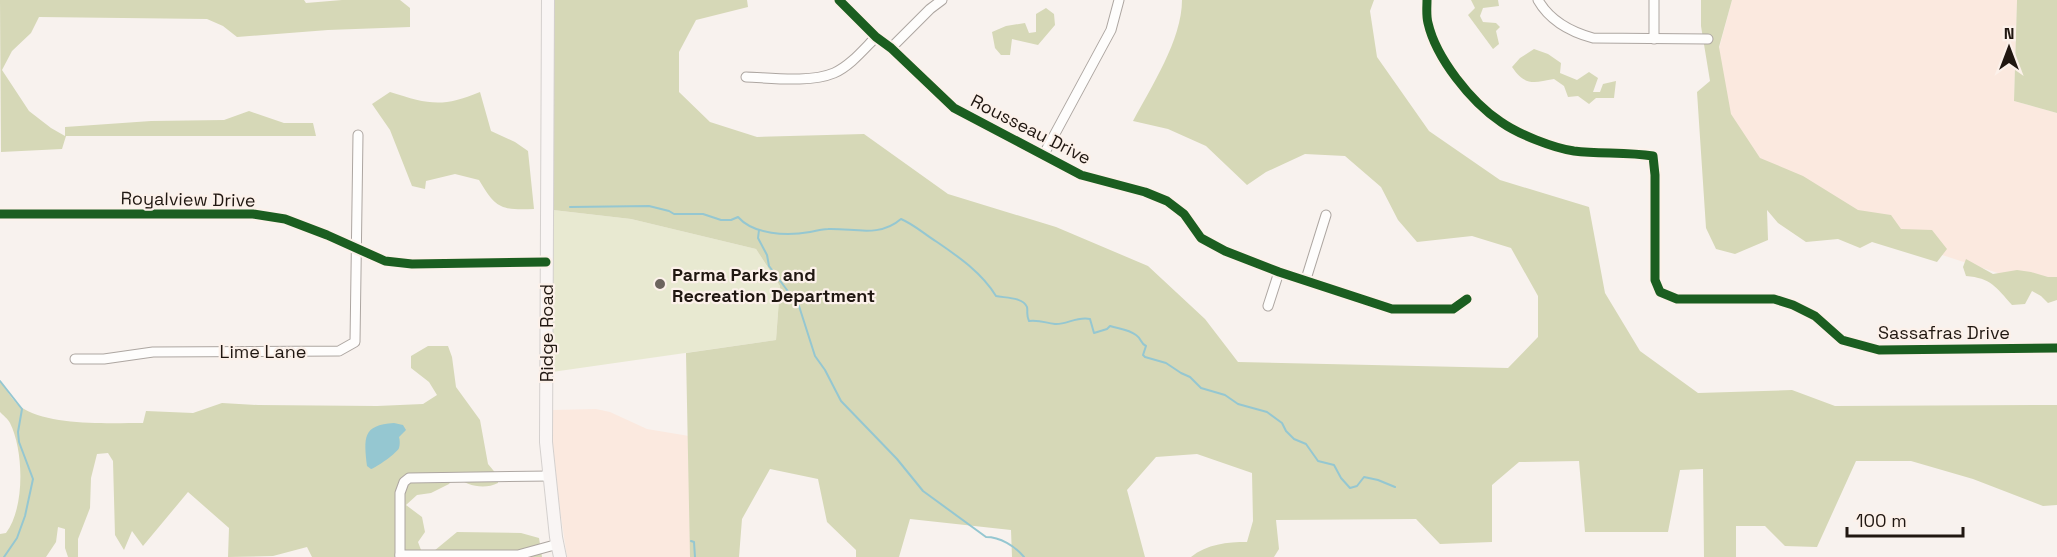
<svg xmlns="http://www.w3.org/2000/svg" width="2057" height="557" font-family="'Space Grotesk',sans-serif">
	<rect width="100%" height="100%" fill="#f8f2ee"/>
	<g fill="#fbe9df">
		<path d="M1732,0H2017L2014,101L2057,113V285H2035L1936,253L1736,161L1710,82Z"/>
		<path d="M596,409L610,412L647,429L689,436L690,557H567L553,463V410Z"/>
	</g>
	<path fill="#e8e9d1" d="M553,210L631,219L756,249L780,286L776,340L552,372Z"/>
	<g fill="#d6d8b7">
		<path d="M0,0H304L306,3L342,0H400L410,8V27L328,30L237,37L223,26L207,19L39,17L31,33L12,51L2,70L29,111L51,128L65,136V127L151,121L224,120L249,111L284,123H313L316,136H66L62,149L1,152Z"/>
		<path d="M553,0H747L748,7L696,20L679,52V92L710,122L757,137L864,134L948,194L1056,227L1148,266L1205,319L1238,362L1508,368L1538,337V296L1511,248L1472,236L1417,242L1398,220L1381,187L1345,156L1305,154L1266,172L1247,185L1206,146L1168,129L1133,121C1151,87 1182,40 1182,0H1374L1370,11L1377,57L1429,131L1500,180L1589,207L1605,293L1640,351L1698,393L1792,390L1835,406L2057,405V505L2043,506L1973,479L1911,461H1856L1817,547L1785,546L1765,526H1736V557H1704L1703,469L1680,470L1668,532H1585L1579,461L1519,462L1492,485V542L1440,544L1416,519L1276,520L1279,549L1274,557H1191C1207,544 1227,542 1247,542L1253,521L1252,473L1197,454L1156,457L1127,490L1145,557H1012L1011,530L910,519L899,557H856V550L827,522L818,479L770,469L742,519L739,557H690L686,353L776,340L780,286L756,249L631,219L553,210Z"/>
		<path d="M1471,0H1498L1499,6L1483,8L1480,16L1483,22L1496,23L1500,27L1496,31L1499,44L1493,49L1468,15L1475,8Z"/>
		<path d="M1701,0H1732L1719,47L1731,114L1760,158L1803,176L1858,210L1891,215L1901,229L1932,230L1947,249L1937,262L1872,242L1860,248L1838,239L1806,242L1778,223L1767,210L1768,240L1735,254L1716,249L1706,228L1697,92L1710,81L1701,26Z"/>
		<path d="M2017,0H2057V113L2014,101Z"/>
		<path d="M1046,8L1054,14L1055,25L1038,45L1012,39L1010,55H1001L995,48L992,32L1006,26L1025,23L1029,33L1036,32V14Z"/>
		<path d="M1534,49L1548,54L1561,63L1560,73L1577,80L1589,72L1598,78L1593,92H1600L1603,84L1616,81L1614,98H1596L1589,104L1578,96L1568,97L1564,86L1554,79C1533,83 1525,86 1512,67L1520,58Z"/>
		<path d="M390,92C428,104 442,108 480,92L491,131L515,142L528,151L534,209C501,210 496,209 479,180L455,174L426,181L425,189L412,186L390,130L372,104Z"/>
		<path d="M1966,259L1993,274L2017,270L2031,272L2048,277H2057V300L2048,303L2041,296L2032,291L2025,304L2012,305C1996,287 1991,278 1966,276L1963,267Z"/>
		<path d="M428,346H448L452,357L456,387L480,420L488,464L498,476V483C484,490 467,486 455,476L449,484L431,493L417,495L406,505L422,517L425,532L418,542L421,550L434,551L457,532L521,533L539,538L542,557H312L307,547L273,556L228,557L229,528L188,492L143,546L132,531L124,550L115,535L113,461L108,453L97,454L91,478L90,508L78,539V557H68L65,548V529L58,527L56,542L46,557H0V534L6,533C25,508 24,451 10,423C8,419 3,415 0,412V381C7,390 14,404 24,409C53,426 109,423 143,423L146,411L193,413L222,403L258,405L377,406L423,404L437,395L429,382L411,368V356Z"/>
	</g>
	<path fill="#95c7d1" d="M394,423L403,425L406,430L399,437C400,440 400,445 399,448C398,452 376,468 371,469L367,466C364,438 362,425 394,423Z"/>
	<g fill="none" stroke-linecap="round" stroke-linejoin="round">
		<g stroke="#95c7d1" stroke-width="2">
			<path d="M570,207L649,206L669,211L674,214H703L721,220H731L738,217C754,235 787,236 810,232C816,231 822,229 828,229C854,228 879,238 901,219C915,225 924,234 937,242C959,257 982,273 996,296C1005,298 1023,297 1027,307C1028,312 1026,315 1029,321C1042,320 1045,323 1055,324C1066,325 1077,316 1090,319L1094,333L1107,329L1110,326C1119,329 1128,329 1136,335C1142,339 1140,343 1146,346L1143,355L1145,357L1166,363L1181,373L1190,377L1201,388L1225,395L1238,404L1267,412L1282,423L1286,431L1294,439L1306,444L1318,461L1334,465L1341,478L1350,488L1357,486L1364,477L1378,480L1395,487"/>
			<path d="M759,230L758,238L767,255L769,266L799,306L815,356L825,370L841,401L897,459L923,491L986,537C1000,537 1015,546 1024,557"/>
			<path d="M0,381L22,409L18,432L19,442L33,479L25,516L17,538L4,557"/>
			<path d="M691,541L694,542L695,557"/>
		</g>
		<defs>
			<g id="minor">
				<path d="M839,0L876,37L891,48L954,108L1081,175L1145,192L1167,201L1184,214L1201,238L1225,251L1279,272L1392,309H1453L1467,299"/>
				<path d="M1427,0C1427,7 1426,16 1428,23C1436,58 1471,102 1501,122C1518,134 1553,148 1574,151C1600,154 1627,152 1653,156L1655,175V280L1660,292L1677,299H1774L1793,305L1815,316L1842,340L1879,350L2057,348"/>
				<path d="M1538,0C1550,21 1571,32 1593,38L1708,39"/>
				<path d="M1654,39V0"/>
				<path d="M891,48L930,9L942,0"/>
				<path d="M746,77C772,78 810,83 834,73C850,66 863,50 876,37"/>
				<path d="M1044,154L1111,30L1119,0"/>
				<path d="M0,214H253L285,219L327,235L385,261L412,264L546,262"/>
				<path d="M1306,279L1326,215"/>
				<path d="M1268,306L1279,272"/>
				<path d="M75,359H104L153,352L339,351L355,342L358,135"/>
				<path d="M400,555H518L558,544"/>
				<path d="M400,557V493L404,482L409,478L550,476"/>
			</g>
			<path id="major" d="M548,0L546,442L556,537L560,557"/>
		</defs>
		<use href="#minor" stroke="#ada6a1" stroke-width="11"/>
		<use href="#major" stroke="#d4d0ce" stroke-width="14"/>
		<use href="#minor" stroke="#fefdfc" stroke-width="9"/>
		<use href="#major" stroke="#f9f5f4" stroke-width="12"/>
		<defs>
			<g id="cycleway">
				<path d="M839,0L876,37L891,48L954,108L1081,175L1145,192L1167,201L1184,214L1201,238L1225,251L1279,272L1392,309H1453L1467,299"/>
				<path d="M1427,0C1427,7 1426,16 1428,23C1436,58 1471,102 1501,122C1518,134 1553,148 1574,151C1600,154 1627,152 1653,156L1655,175V280L1660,292L1677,299H1774L1793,305L1815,316L1842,340L1879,350L2057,348"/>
				<path d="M0,214H253L285,219L327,235L385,261L412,264L546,262"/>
			</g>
		</defs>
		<use href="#cycleway" stroke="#fcf1ea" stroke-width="13"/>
		<use href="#cycleway" stroke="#1b5e20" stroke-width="9"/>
	</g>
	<circle fill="#6c645e" stroke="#fcf1ea" stroke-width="2" cx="660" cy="284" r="6"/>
	<g text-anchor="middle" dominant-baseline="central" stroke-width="4.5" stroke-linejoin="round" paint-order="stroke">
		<g font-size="18" fill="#201711" stroke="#fcf1ea">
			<text transform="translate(1031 129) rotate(27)">Rousseau Drive</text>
			<text transform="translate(188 199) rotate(1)">Royalview Drive</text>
			<text x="1944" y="332">Sassafras Drive</text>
			<text transform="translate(546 333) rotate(-90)">Ridge Road</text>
			<text x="263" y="351">Lime Lane</text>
		</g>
		<g font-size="18" font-weight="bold" fill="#201711" stroke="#fcf1ea" text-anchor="start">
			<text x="672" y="274">Parma Parks and<tspan x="672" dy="21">Recreation Department</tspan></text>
		</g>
	</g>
	<g transform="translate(2009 48)" stroke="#fcf1ea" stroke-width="4.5" paint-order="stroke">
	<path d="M0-4.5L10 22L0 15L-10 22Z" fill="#201711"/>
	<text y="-9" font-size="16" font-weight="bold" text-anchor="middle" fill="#201711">N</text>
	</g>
	<path d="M1847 527v9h116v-9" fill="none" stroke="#201711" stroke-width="3"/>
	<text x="1856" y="527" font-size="18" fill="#201711" stroke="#fcf1ea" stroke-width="4.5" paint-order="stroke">100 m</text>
</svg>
